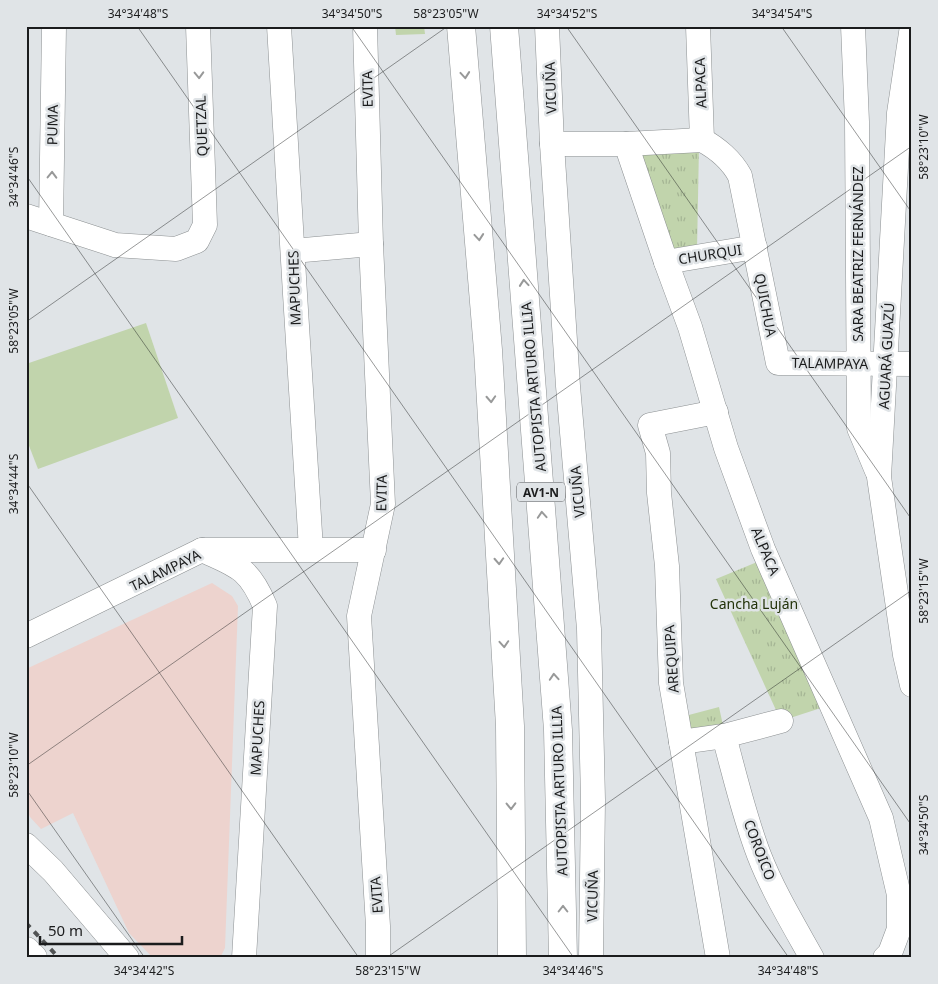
<svg xmlns="http://www.w3.org/2000/svg" width="938" height="984" font-family="'Noto Sans',sans-serif">
	<defs>
		<pattern id="grass-tufts" width="24" height="20" patternUnits="userSpaceOnUse" patternTransform="scale(1.25)"><rect width="24" height="20" fill="#c1d4ac"/><path d="M3 7l-1-3M5 7V3M7 7l1-3M15 17l-1-3M17 17v-4M19 17l1-3" fill="none" stroke="#a5b594"/></pattern>
	</defs>
	<rect width="100%" height="100%" fill="#e0e4e7"/>
	<path fill="#edd3ce" d="M212,583L232,596L238,606L225,948L220,958H153L129,933L73,813L41,829L30,817L26,808V669Z"/>
	<g fill="url(#grass-tufts)">
		<path d="M699,146L697,250L670,256L635,151Z"/>
		<path d="M762,560L827,706L781,721L716,579Z"/>
		<path d="M719,707L724,730L687,738L685,716Z"/>
	</g>
	<g fill="#c1d4ac">
		<path d="M395,26H424L425,34L396,35Z"/>
		<path d="M146,323L178,418L38,469L26,438V364Z"/>
	</g>
	<g fill="none" stroke-linecap="round" stroke-linejoin="round">
		<defs>
			<g id="minor">
				<path d="M279,26C290,200 299,375 311,549"/>
				<path d="M365,26L371,244L383,504L359,616L378,926V958"/>
				<path d="M547,26L552,144L568,386L589,629L593,800L591,958"/>
				<path d="M698,26L702,140"/>
				<path d="M853,26L857,122L859,428L877,471"/>
				<path d="M912,26L899,113L879,477L905,655L912,685"/>
				<path d="M552,144H626L702,140C717,148 732,161 740,176L778,363L912,364"/>
				<path d="M626,144L666,262L690,327L726,448L763,549L881,818L899,895V929L890,953L885,958"/>
				<path d="M26,216L115,245L176,249L197,241L205,225L198,26"/>
				<path d="M51,224L54,26"/>
				<path d="M293,251L371,244"/>
				<path d="M666,262L755,247"/>
				<path d="M716,412L650,425L658,453L659,493L667,566L671,683L718,958"/>
				<path d="M202,550C238,566 249,568 265,606L244,958"/>
				<path d="M26,636L202,550H374"/>
				<path d="M724,736C735,776 744,816 759,855C773,891 793,924 812,958"/>
				<path d="M681,742L724,736L781,721"/>
				<path d="M26,845L53,871L127,958"/>
			</g>
			<path id="major" d="M26,951L33,958"/>
			<g id="highway">
				<path d="M461,26L488,350L510,726L512,958"/>
				<path d="M504,26L558,730L563,958"/>
			</g>
		</defs>
		<use href="#minor" stroke="#8c9092" stroke-width="25"/>
		<use href="#major" stroke="#8c9092" stroke-width="29"/>
		<use href="#highway" stroke="#8c9092" stroke-width="29"/>
		<use href="#minor" stroke="#fff" stroke-width="24"/>
		<use href="#major" stroke="#fff" stroke-width="28"/>
		<use href="#highway" stroke="#fff" stroke-width="28"/>
		<path stroke="#515354" stroke-width="4" stroke-dasharray="6 6" stroke-linecap="butt" d="M26,923L59,958"/>
	</g>
	<defs><path id="oneway-chevron" d="M-2-3.5L2.5 0L-2 3.5" fill="none" stroke-width="1.6" stroke-linecap="round" stroke-linejoin="round" transform="scale(1.25)"/></defs>
	<g stroke="#989999">
		<use href="#oneway-chevron" transform="translate(199 75) rotate(88)"/>
		<use href="#oneway-chevron" transform="translate(465 75) rotate(85)"/>
		<use href="#oneway-chevron" transform="translate(52 175) rotate(-89)"/>
		<use href="#oneway-chevron" transform="translate(479 237) rotate(85)"/>
		<use href="#oneway-chevron" transform="translate(524 283) rotate(-95)"/>
		<use href="#oneway-chevron" transform="translate(491 399) rotate(87)"/>
		<use href="#oneway-chevron" transform="translate(542 515) rotate(-94)"/>
		<use href="#oneway-chevron" transform="translate(499 561) rotate(87)"/>
		<use href="#oneway-chevron" transform="translate(504 644) rotate(86)"/>
		<use href="#oneway-chevron" transform="translate(554 677) rotate(-94)"/>
		<use href="#oneway-chevron" transform="translate(511 806) rotate(89)"/>
		<use href="#oneway-chevron" transform="translate(563 909) rotate(-90)"/>
	</g>
	<path fill="none" stroke="#1b1c1d" stroke-width="1" stroke-opacity="0.45" d="M137,26L789,958M351,26L912,826M566,26L912,520M781,26L912,213M26,175L574,958M26,322L448,26M26,482L359,958M26,766L912,146M26,789L145,958M386,958L912,590"/>
	<g text-anchor="middle" dominant-baseline="central" stroke-width="5" stroke-linejoin="round" paint-order="stroke">
		<rect fill="#e0e4e7" stroke="#56585a" stroke-width="1" x="517" y="482.5" width="48" height="19" rx="4"/>
		<g font-size="12" font-weight="bold" fill="#1b1c1d">
			<text x="541" y="492">AV1-N</text>
		</g>
		<g font-size="14" fill="#1b1c1d" stroke="#e0e4e7">
			<text transform="translate(700 83) rotate(-92)">ALPACA</text>
			<text transform="translate(550 88) rotate(-92)">VICUÑA</text>
			<text transform="translate(367 89) rotate(-91)">EVITA</text>
			<text transform="translate(52 125) rotate(-89)">PUMA</text>
			<text transform="translate(201 126) rotate(-92)">QUETZAL</text>
			<text transform="translate(710 254) rotate(-9)">CHURQUI</text>
			<text transform="translate(857 254) rotate(-90)">SARA BEATRIZ FERNÁNDEZ</text>
			<text transform="translate(294 288) rotate(-92)">MAPUCHES</text>
			<text transform="translate(766 305) rotate(79)">QUICHUA</text>
			<text transform="translate(886 356) rotate(-87)">AGUARÁ GUAZÚ</text>
			<text transform="translate(830 363) rotate(1)">TALAMPAYA</text>
			<text transform="translate(533 387) rotate(-95)">AUTOPISTA ARTURO ILLIA</text>
			<text transform="translate(577 492) rotate(-95)">VICUÑA</text>
			<text transform="translate(381 493) rotate(-89)">EVITA</text>
			<text transform="translate(766 551) rotate(67)">ALPACA</text>
			<text transform="translate(165 570) rotate(-26)">TALAMPAYA</text>
			<text transform="translate(671 659) rotate(-94)">AREQUIPA</text>
			<text transform="translate(257 738) rotate(-87)">MAPUCHES</text>
			<text transform="translate(559 791) rotate(-92)">AUTOPISTA ARTURO ILLIA</text>
			<text transform="translate(760 850) rotate(69)">COROICO</text>
			<text transform="translate(376 895) rotate(-94)">EVITA</text>
			<text transform="translate(592 896) rotate(-89)">VICUÑA</text>
		</g>
		<g font-size="14" fill="#223209" stroke="#e0e4e7">
			<text x="754" y="603">Cancha Luján</text>
		</g>
	</g>
	<rect width="938" height="984" fill="none" stroke="#e0e4e7" stroke-width="55"/>
	<path d="M40 936v8h142v-8" fill="none" stroke="#1b1c1d" stroke-width="2.5"/>
	<text x="48" y="936" font-size="15" fill="#1b1c1d" stroke="#e0e4e7" stroke-width="4" paint-order="stroke">50 m</text>
	<rect x="28" y="28" width="882" height="928" fill="none" stroke="#1b1c1d" stroke-width="2"/>
	<g font-size="12" text-anchor="middle" fill="#1b1c1d">
		<text x="138" y="18">34°34'48"S</text>
		<text x="352" y="18">34°34'50"S</text>
		<text x="446" y="18">58°23'05"W</text>
		<text x="567" y="18">34°34'52"S</text>
		<text x="782" y="18">34°34'54"S</text>
		<text transform="translate(924 147) rotate(-90)" y="4">58°23'10"W</text>
		<text transform="translate(14 177) rotate(-90)" y="4">34°34'46"S</text>
		<text transform="translate(14 321) rotate(-90)" y="4">58°23'05"W</text>
		<text transform="translate(14 484) rotate(-90)" y="4">34°34'44"S</text>
		<text transform="translate(924 591) rotate(-90)" y="4">58°23'15"W</text>
		<text transform="translate(14 765) rotate(-90)" y="4">58°23'10"W</text>
		<text transform="translate(924 825) rotate(-90)" y="4">34°34'50"S</text>
		<text x="144" y="975">34°34'42"S</text>
		<text x="388" y="975">58°23'15"W</text>
		<text x="573" y="975">34°34'46"S</text>
		<text x="788" y="975">34°34'48"S</text>
	</g>
</svg>
